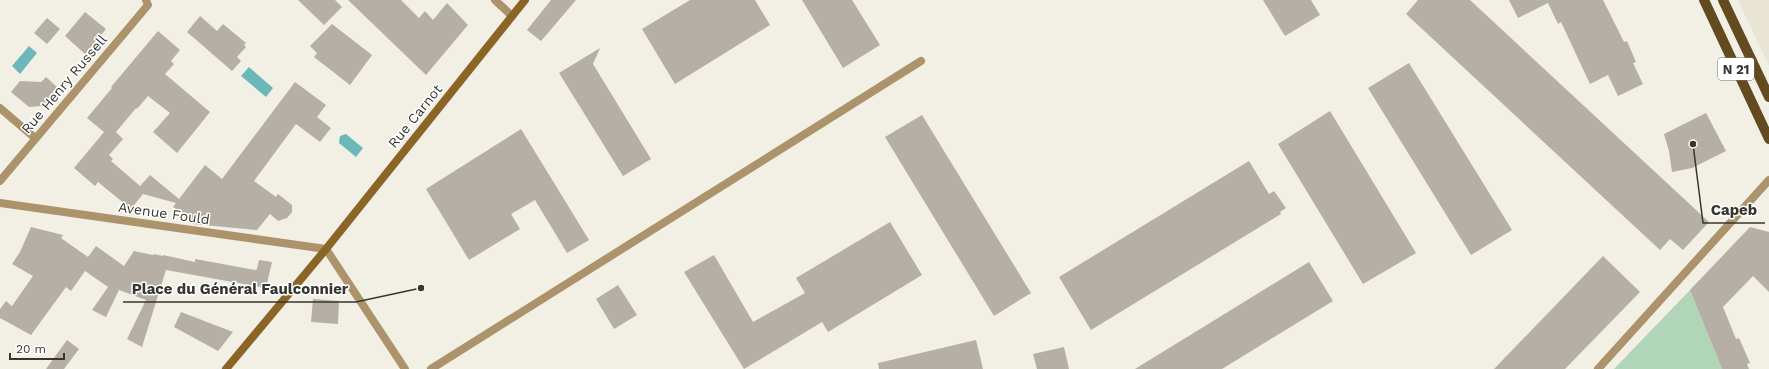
<svg xmlns="http://www.w3.org/2000/svg" width="1769" height="369" font-family="'Work Sans',sans-serif">
	<rect width="100%" height="100%" fill="#f2f0e5"/>
	<path fill="#e8e5d4" d="M1738,0H1769V66Z"/>
	<path fill="#b1d5b7" d="M1690,290L1722,369H1614Z"/>
	<g fill="#6cb8b9">
		<path d="M29,46L37,53L20,74L12,66Z"/>
		<path d="M249,67L273,88L266,97L241,76Z"/>
		<path d="M346,134L363,148L356,157L339,143L340,136Z"/>
	</g>
	<g fill="#b5afa6">
		<path d="M298,0H335L342,7L324,25Z"/>
		<path d="M348,0H401L419,18L425,11L433,20L447,3L468,25L426,75Z"/>
		<path d="M551,0H576L541,41L527,30Z"/>
		<path d="M690,0H755L770,25L675,84L642,29Z"/>
		<path d="M802,0H852L880,45L843,68Z"/>
		<path d="M1263,0H1311L1320,15L1285,36Z"/>
		<path d="M1418,0H1470L1709,222L1683,250L1670,239L1660,250L1406,14Z"/>
		<path d="M1509,0H1603L1624,42L1627,41L1636,62L1633,63L1643,84L1618,96L1608,75L1590,84L1561,22L1558,24L1548,3L1518,18Z"/>
		<path d="M85,12L106,29L85,54L65,36Z"/>
		<path d="M200,16L217,31L223,24L246,43L244,45L246,47L237,57L241,61L232,71L187,32Z"/>
		<path d="M47,18L60,29L47,44L34,33Z"/>
		<path d="M332,24L372,55L350,85L314,57L317,53L310,46Z"/>
		<path d="M158,31L180,50L171,61L174,64L165,74L210,112L177,153L153,132L170,113L148,96L137,109L136,108L116,132L123,139L109,155L113,159L111,161L140,186L150,175L179,199L205,165L222,179L295,82L326,105L317,117L331,128L320,142L296,124L254,181L276,197L278,194L292,205V212L287,218L278,221L270,214L257,230L193,224L173,207L176,203L143,194L131,209L98,182L95,186L74,168L104,132L87,118L112,88L111,87Z"/>
		<path d="M600,48L593,64L651,159L623,176L559,73Z"/>
		<path d="M1409,63L1512,230L1471,255L1368,88Z"/>
		<path d="M46,77L57,87L42,106L29,107L11,92L20,81L41,82Z"/>
		<path d="M1330,111L1416,253L1363,284L1278,144Z"/>
		<path d="M1706,113L1726,151L1692,168L1672,172L1669,151L1664,134Z"/>
		<path d="M922,115L1031,293L994,316L885,137Z"/>
		<path d="M521,129L589,240L567,253L535,200L511,214L520,229L469,260L426,189Z"/>
		<path d="M1249,161L1269,194L1274,191L1286,208L1280,212L1281,214L1091,330L1059,277Z"/>
		<path d="M890,222L922,275L828,332L822,322L744,369L684,272L714,255L753,322L805,293L796,278Z"/>
		<path d="M31,227L63,235L61,238L88,257L96,246L124,266L134,251L153,255L154,254L163,256V255L195,262V259L255,270L257,269L259,260L272,262L266,288L166,270L142,347L127,339L146,300L119,290L106,317L92,310L108,287L85,271L71,291L66,287L31,335L0,318V309L6,301L12,306L33,276L12,264L20,252Z"/>
		<path d="M1750,227L1769,232V292L1753,276L1723,307L1736,339L1739,338L1750,363L1747,364L1749,369H1722L1690,290Z"/>
		<path d="M1603,256L1640,292L1565,369H1494Z"/>
		<path d="M1309,262L1333,301L1222,369H1135Z"/>
		<path d="M618,285L637,315L614,329L596,299Z"/>
		<path d="M313,299L339,301L338,324L311,322Z"/>
		<path d="M181,312L233,332L218,351L174,327Z"/>
		<path d="M67,340L79,349L64,369H46Z"/>
		<path d="M976,340L983,369H879L878,363Z"/>
		<path d="M1064,347L1069,369H1037L1033,354Z"/>
	</g>
	<g fill="none" stroke-linecap="round" stroke-linejoin="round">
		<path stroke="#ac936c" stroke-width="8" d="M431,369L921,61"/>
		<g stroke="#ac936c" stroke-width="8">
			<path d="M495,0L512,16"/>
			<path d="M0,108L35,138"/>
			<path d="M0,181L148,5L146,0"/>
			<path d="M0,203L326,249"/>
			<path d="M1598,369L1769,180"/>
		</g>
		<path stroke="#ac936c" stroke-width="8" d="M326,249L405,369"/>
		<path stroke="#8a6526" stroke-width="8" d="M226,369L326,249L525,0"/>
		<g stroke="#644a1f" stroke-width="10">
			<path d="M1704,0L1769,139"/>
			<path d="M1723,0L1769,97"/>
		</g>
	</g>
	<g text-anchor="middle" dominant-baseline="central" stroke-width="3" stroke-linejoin="round" paint-order="stroke">
		<rect fill="#fff" stroke="#72726f" stroke-width="1" x="1718" y="58" width="36" height="22" rx="3"/>
		<g font-size="13" font-weight="bold" fill="#363631">
			<text x="1736" y="69">N 21</text>
		</g>
		<g font-size="14" fill="#363631" stroke="#fff">
			<text transform="translate(64 84) rotate(-50)">Rue Henry Russell</text>
			<text transform="translate(415 116) rotate(-51)">Rue Carnot</text>
			<text transform="translate(164 213) rotate(8)">Avenue Fould</text>
		</g>
	</g>
	<path fill="none" stroke="#363631" stroke-width="1.5" d="M1693 144L1703 223H1765M421 288L356 302H123"/>
	<g fill="#363631" stroke="#fff" stroke-width="1.5">
		<circle cx="1693" cy="144" r="4"/>
		<circle cx="421" cy="288" r="4"/>
	</g>
	<g font-size="15" text-anchor="middle" font-weight="bold" fill="#363631" stroke="#fff" stroke-width="3" stroke-linejoin="round" paint-order="stroke">
		<text x="1734" y="215">Capeb</text>
		<text x="240" y="294">Place du Général Faulconnier</text>
	</g>
	<path d="M10 353v6h54v-6" fill="none" stroke="#363631" stroke-width="2"/>
	<text x="16" y="353" font-size="12" fill="#363631" stroke="#ffffff" stroke-width="3" paint-order="stroke">20 m</text>
</svg>
